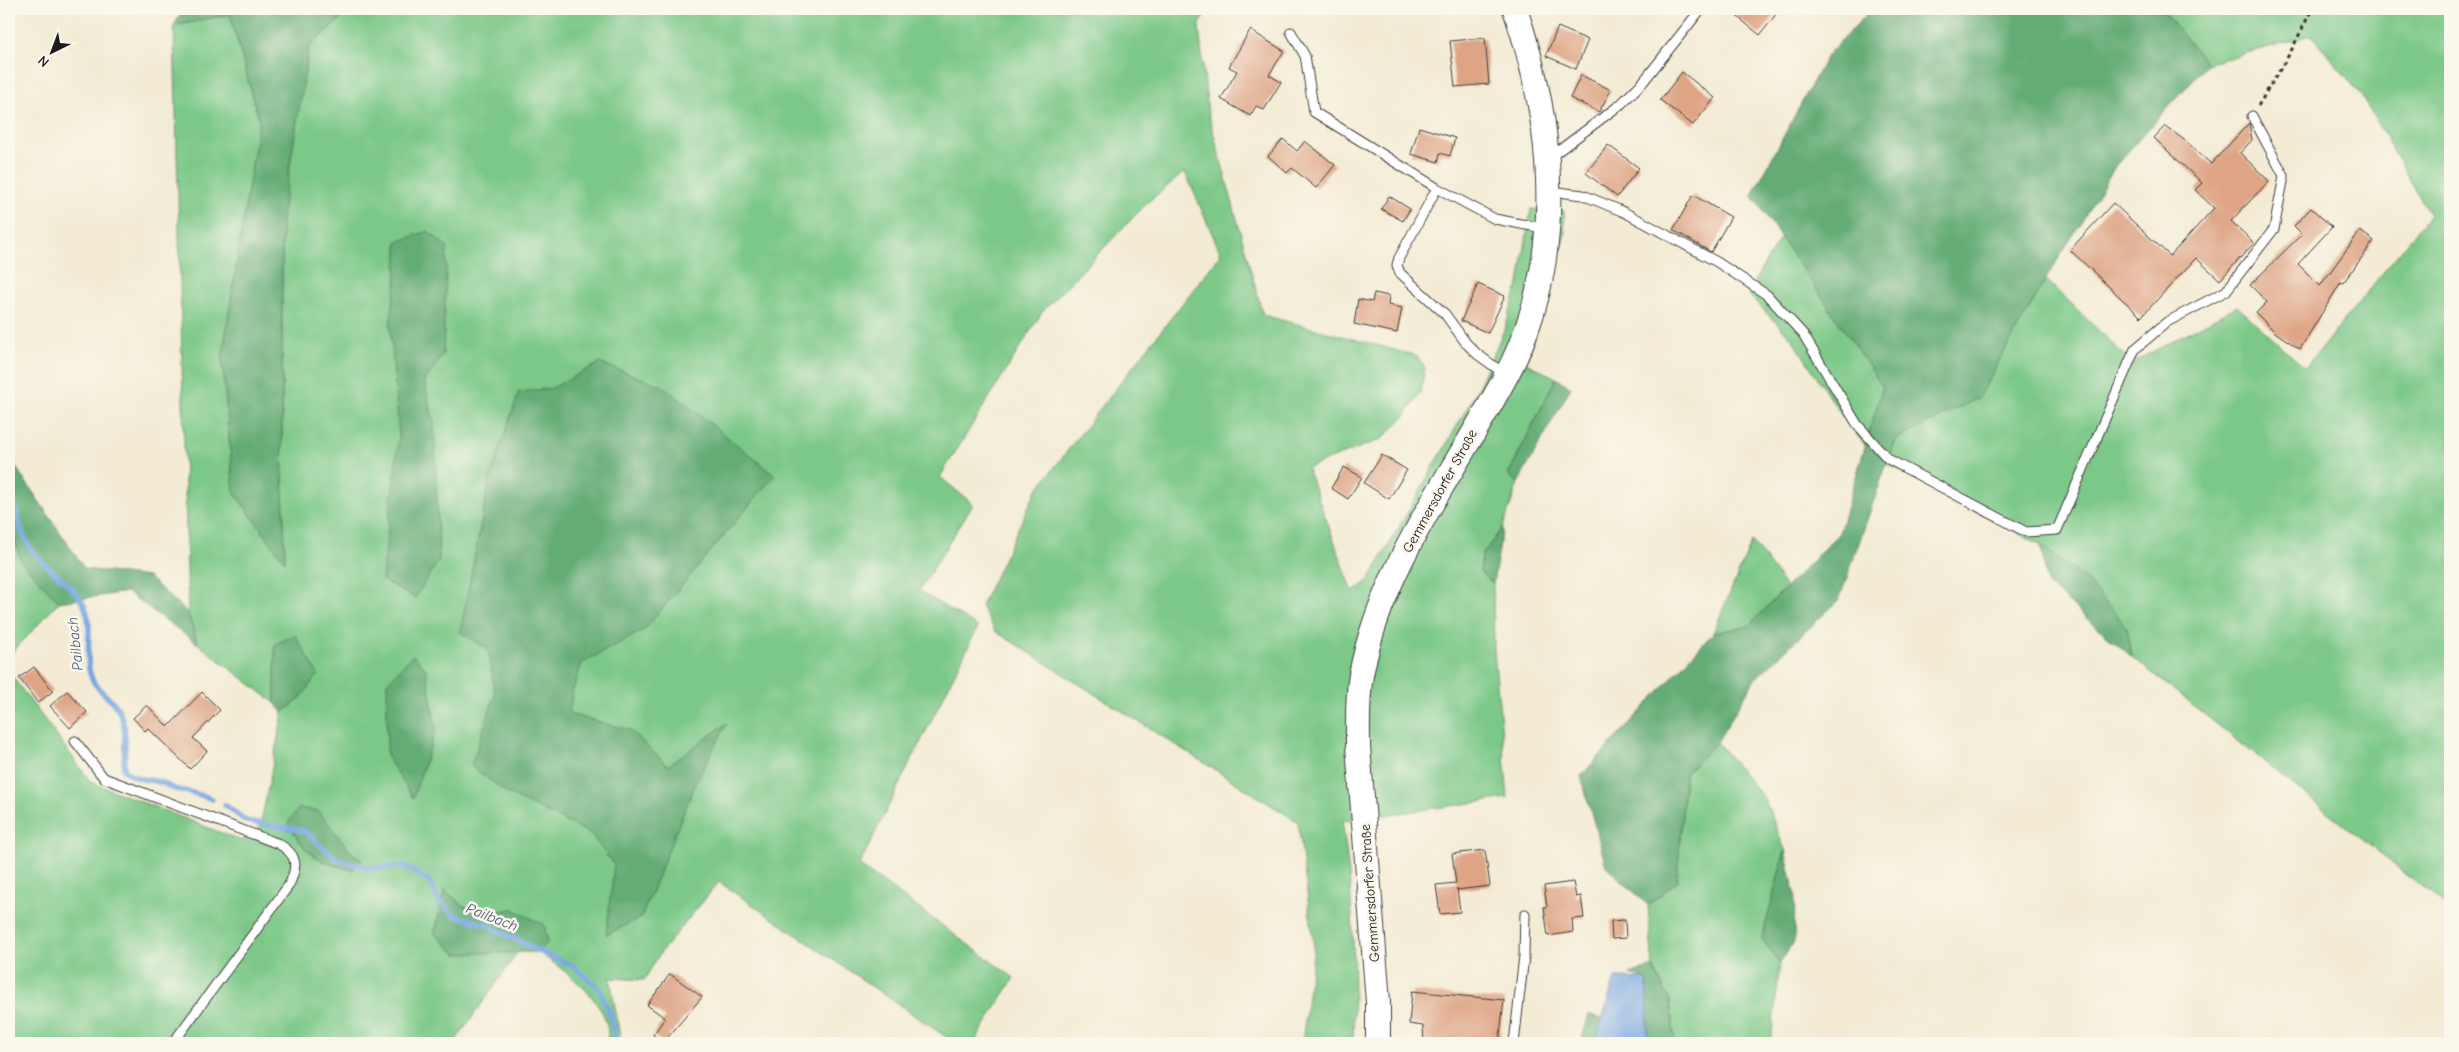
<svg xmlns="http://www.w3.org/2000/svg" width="2459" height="1052" font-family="'Comic Neue',sans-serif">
	<rect width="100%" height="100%" fill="#fbf7ec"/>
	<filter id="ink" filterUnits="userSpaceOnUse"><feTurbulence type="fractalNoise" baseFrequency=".02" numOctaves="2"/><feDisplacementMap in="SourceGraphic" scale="10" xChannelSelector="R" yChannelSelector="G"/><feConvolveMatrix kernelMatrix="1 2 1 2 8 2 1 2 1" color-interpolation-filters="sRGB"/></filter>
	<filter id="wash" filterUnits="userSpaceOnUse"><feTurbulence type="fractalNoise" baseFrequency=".0096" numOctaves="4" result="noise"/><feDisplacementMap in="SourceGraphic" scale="20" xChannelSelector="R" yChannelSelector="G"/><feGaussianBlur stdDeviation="1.12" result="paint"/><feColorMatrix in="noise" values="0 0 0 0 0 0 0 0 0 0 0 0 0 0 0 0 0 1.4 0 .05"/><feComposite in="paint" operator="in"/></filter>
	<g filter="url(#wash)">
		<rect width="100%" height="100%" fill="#f3ebd4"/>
		<g fill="#7bc888" stroke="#4c7252" fill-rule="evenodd">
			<path d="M351,9H1207L1199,27L1208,113L1263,315L1417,356L1425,368L1421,391L1405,416L1382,439L1307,468L1353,592L1369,580L1475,394L1505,328L1519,283L1531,209L1564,211L1565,235L1526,363L1556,378L1508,475L1518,483L1503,527L1482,555L1480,572L1493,583L1494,652L1508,798L1342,821C1354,893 1355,970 1353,1043H1302L1314,947L1298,822L995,631L981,606L1036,491L1221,254L1185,172L1148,202L1042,312L940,477L973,504L919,591L978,627L859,865L1014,978L974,1043H955L719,882L661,952L644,980L610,978L621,1043H607C616,1005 564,970 538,952L548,942L513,909C476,915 473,915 444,890L435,933L456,954L518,952L454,1043H131L129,1041L9,1043V672L91,782L242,841L260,828L283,712L299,700L275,644V703L198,644L188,613L174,26L230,14L259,120L222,358L234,492L285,561L282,439V214L309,47ZM318,811L351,852L361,860L352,870Z"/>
			<path d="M2162,9H2450V909L2132,657L2127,628L2041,545L1888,464L1895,440L1978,398L2046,279L2132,363L2237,306L2305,368L2430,215L2361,95L2312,35L2207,64Z"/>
			<path d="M1781,237L1883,387L1865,445L1844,419L1793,340L1747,293Z"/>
			<path d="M9,521L21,561L59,602L9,656Z"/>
			<path d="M1752,541L1786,587L1749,626L1713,633Z"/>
			<path d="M1717,742L1765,800L1785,850L1762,939L1780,963L1771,1043H1675L1670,1001L1653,967L1648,905L1677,881L1685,774Z"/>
		</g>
		<g fill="#64ac74" stroke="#406448">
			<path d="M183,9H351L309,47L282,214V439L285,562L234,492L222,358L259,120L230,14L174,26Z"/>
			<path d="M1872,9H2162L2207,64L2116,165L2046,279L1978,398L1895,440L1839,600L1755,679L1717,742L1685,774L1677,881L1648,905L1606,866L1581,776L1713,633L1749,626L1839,533L1883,387L1752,195L1828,54Z"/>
			<path d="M428,231L447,247L443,355L424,382L434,422L439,560L415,598L382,580L399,435L390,325L396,282L397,242Z"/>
			<path d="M600,363L663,386L775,475L644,630L582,663L573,690L569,714L630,730L668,766L727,723L696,782L641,918L606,935L614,865L591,834L508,794L471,766L495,695L488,649L460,632L490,477L519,392L552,388Z"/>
			<path d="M1556,378L1571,387L1518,483L1508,475Z"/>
			<path d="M9,457L85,569L148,577L188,613L198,644L127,592L59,602L21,561L9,521Z"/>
			<path d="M1503,527L1493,583L1480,572L1482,555Z"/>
			<path d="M2041,545L2088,582L2127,628L2132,657L2047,584Z"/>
			<path d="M295,635L318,674L299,700L283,712L275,703V644Z"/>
			<path d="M413,655L426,669L436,729L413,798L387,757V683Z"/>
			<path d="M299,808L318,811L351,852L362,860L352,870C316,861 307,856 288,823Z"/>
			<path d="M1785,850L1795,894L1794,942L1780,963L1762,939Z"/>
			<path d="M444,889L462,905L482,914L513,909L544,925L548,942L538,952L457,954L434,933L441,913Z"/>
			<path d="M1653,967L1670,1001L1675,1043H1648L1647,979L1629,974Z"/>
			<path d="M1589,1014L1602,1019L1597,1043H1581Z"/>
		</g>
		<path fill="#77a6e1" stroke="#4a617e" d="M1615,978L1647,979L1648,1043H1597L1599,1029Z"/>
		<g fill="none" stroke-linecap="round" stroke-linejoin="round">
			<g stroke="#77a6e1" stroke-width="5.5">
				<path d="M9,496L13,498C18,518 21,538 35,554C51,573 77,586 86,610C94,632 83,658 92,679C96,688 105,694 112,701C130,720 124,747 124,770C137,781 145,778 160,782C166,784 172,789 178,790C190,792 200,794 212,799"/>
				<path d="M225,805L246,821L305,831L336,859L370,868L405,866L430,882L439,901L456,916L488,925L532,948L573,966L598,987L611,1016L615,1038L619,1043"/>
			</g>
		</g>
		<g id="blocks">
			<g fill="#dea485">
				<path d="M1728,9H1780L1760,35Z"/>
				<path d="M1558,27L1588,40L1576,69L1546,56Z"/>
				<path d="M1250,30L1284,51L1269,75L1281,82L1264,110L1256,106L1250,116L1221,99L1237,71L1229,67Z"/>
				<path d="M1485,38L1489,84L1455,87L1450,41Z"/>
				<path d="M1682,72L1715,98L1693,125L1660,100Z"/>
				<path d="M1581,75L1611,90L1599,112L1570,98Z"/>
				<path d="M2249,123L2252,140L2240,153L2269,181L2231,221L2254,243L2220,280L2196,258L2141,317L2070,250L2113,203L2170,256L2214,208L2195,190L2202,183L2154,138L2165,126L2187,142L2211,164Z"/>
				<path d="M1419,127L1455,138L1450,156L1440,153L1438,162L1411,154Z"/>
				<path d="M1283,139L1297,151L1305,141L1335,165L1316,188L1292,168L1287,173L1268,156Z"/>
				<path d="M1608,145L1639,168L1617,197L1586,173Z"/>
				<path d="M1693,195L1731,217L1711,252L1673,230Z"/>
				<path d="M1389,196L1410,209L1403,221L1381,209Z"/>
				<path d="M2311,208L2332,227L2298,264L2320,286L2360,231L2374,241L2343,283L2341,282L2300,349L2276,333L2256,313L2267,302L2250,285L2302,234L2294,226Z"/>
				<path d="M1478,284L1505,296L1488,333L1461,321Z"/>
				<path d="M1374,293L1389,296L1388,305L1402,308L1397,333L1354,324L1358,299L1372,302Z"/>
				<path d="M1382,455L1407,470L1389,499L1364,483Z"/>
				<path d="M1344,467L1362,477L1348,499L1331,488Z"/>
				<path d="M34,667L53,691L38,703L19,678Z"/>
				<path d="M67,691L87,712L70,728L50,706Z"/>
				<path d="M202,692L220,710L193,738L207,751L190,769L148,728L145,731L133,718L147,705L168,727Z"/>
				<path d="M1485,850L1490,886L1457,890V888L1460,912L1440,914L1436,885L1456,883L1452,854Z"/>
				<path d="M1573,882L1576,897L1581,896L1584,918L1572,919L1573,932L1548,936L1544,907H1547L1544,886Z"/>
				<path d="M1625,920L1626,938L1612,939L1611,921Z"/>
				<path d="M670,974L702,997L663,1043L653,1035L665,1018L647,1005Z"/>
				<path d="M1412,991L1504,1000L1499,1043H1424L1423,1026L1409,1024Z"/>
			</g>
		</g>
	</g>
	<g filter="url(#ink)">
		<use href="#blocks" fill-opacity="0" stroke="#3c3b38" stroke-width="1"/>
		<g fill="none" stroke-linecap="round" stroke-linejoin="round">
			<defs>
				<g id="service">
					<path d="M1291,32L1305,56L1314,112L1437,188L1495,219L1547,229"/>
					<path d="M1549,158L1621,104L1643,82L1701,9"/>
					<path d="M1437,188L1399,258L1397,265L1400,273L1445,314L1466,343L1477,354L1506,375"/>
					<path d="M1550,191L1583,195L1624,212L1717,262L1767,295L1803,334L1857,424L1888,459L2026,532L2057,530L2135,349L2167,322L2226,291L2274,229L2284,176L2252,116"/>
					<path d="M75,741L104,778L279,844C298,855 298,866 289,885L173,1043"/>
					<path d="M1514,1043L1524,956L1525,914"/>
				</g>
				<path id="secondary" d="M1378,1043V1002L1358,746C1358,722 1357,699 1361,675C1382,564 1454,474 1506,376C1567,262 1555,127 1515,9"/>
			</defs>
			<use href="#service" stroke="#3c3b38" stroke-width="11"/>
			<use href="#secondary" stroke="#3c3b38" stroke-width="26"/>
			<path stroke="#3c3b38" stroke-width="3" stroke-dasharray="4 4" stroke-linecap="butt" d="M2258,106L2290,53L2312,9"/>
			<use href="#service" stroke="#fff" stroke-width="9"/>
			<use href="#secondary" stroke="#fff" stroke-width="24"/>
		</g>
	</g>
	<g text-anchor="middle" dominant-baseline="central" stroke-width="5" stroke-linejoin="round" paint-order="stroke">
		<g font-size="14" fill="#1c1c1c" stroke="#fbf7ec">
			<text transform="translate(1440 491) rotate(-61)">Gemmersdorfer Straße</text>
			<text transform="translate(1370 893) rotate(-94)">Gemmersdorfer Straße</text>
		</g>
		<g font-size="15" font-style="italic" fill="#455a75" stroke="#fbf7ec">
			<text transform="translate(75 644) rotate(-96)">Pailbach</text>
			<text transform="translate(492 917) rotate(21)">Pailbach</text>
		</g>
	</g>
	<rect width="2459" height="1052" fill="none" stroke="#fbf7ec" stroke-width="30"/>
	<g transform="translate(52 52) rotate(222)" stroke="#fbf7ec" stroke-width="4" paint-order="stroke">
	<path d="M0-4L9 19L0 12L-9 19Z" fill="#1c1c1c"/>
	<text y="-8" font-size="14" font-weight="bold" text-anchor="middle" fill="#1c1c1c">N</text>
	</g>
</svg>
